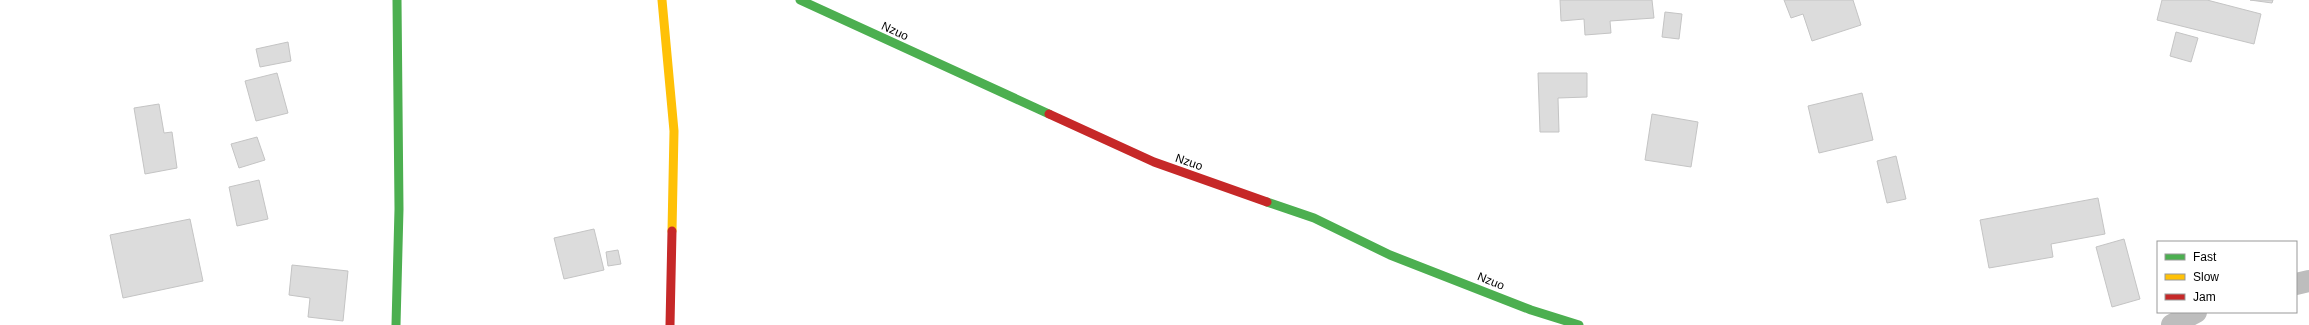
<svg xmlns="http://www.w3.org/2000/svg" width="2309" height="325" font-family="Helvetica,sans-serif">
	<rect width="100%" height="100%" fill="#fff"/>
	<g fill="#dcdcdc" stroke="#c4c4c4">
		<path d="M1560,0H1652L1654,18L1610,21L1611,33L1585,35L1584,19L1561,21Z"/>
		<path d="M1784,0H1853L1861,25L1812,41L1803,14L1791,18Z"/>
		<path d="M2162,0H2207L2261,14L2254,44L2157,20Z"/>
		<path d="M2250,0H2273L2272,3Z"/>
		<path d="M1665,12L1682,14L1679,39L1662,37Z"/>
		<path d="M2176,32L2198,38L2191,62L2170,56Z"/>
		<path d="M288,42L291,61L260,67L256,49Z"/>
		<path d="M277,73L288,113L256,121L245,81Z"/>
		<path d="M1538,73H1587V97L1558,98L1559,132H1540Z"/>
		<path d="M1862,93L1873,140L1819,153L1808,106Z"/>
		<path d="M159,104L164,133L172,132L177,168L145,174L134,108Z"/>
		<path d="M1652,114L1698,122L1691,167L1645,160Z"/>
		<path d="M257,137L265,160L239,168L231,144Z"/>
		<path d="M1896,156L1906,199L1887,203L1877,161Z"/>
		<path d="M259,180L268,219L237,226L229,187Z"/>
		<path d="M2098,198L2105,234L2051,244L2053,257L1989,268L1980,220Z"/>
		<path d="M190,219L203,281L123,298L110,235Z"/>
		<path d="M594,229L604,270L564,279L554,238Z"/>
		<path d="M2124,239L2140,299L2112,307L2096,247Z"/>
		<path d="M618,250L621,264L608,266L606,252Z"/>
		<path d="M292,265L348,271L343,321L308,317L310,298L289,295Z"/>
	</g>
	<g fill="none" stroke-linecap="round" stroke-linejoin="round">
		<g stroke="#bdbdbd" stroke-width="22">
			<path d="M2296,284L2309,281"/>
			<path d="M2172,325L2196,312"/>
		</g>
		<g stroke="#4caf50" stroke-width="9">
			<path d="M800,0L1049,114"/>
			<path d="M1267,202L1314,218L1390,255L1531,310L1579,325"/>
			<path d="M396,325L399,209L397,0"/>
		</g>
		<path stroke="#ffc107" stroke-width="9" d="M662,0L674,131L672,231"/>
		<g stroke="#c62828" stroke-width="9">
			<path d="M1049,114L1154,162L1267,202"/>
			<path d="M670,325L672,231"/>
		</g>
	</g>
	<g text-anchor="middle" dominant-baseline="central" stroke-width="3" stroke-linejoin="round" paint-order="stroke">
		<g font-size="12" fill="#000" stroke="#fff">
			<text transform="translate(895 31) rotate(25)">Nzuo</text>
			<text transform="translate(1189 162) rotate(19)">Nzuo</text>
			<text transform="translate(1491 281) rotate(22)">Nzuo</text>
		</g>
	</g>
	<rect x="2157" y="241" width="140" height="72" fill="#ffffff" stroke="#999999"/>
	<rect x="2165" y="254" width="20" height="6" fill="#4caf50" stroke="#999999"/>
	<text x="2193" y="261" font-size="12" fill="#000000">Fast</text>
	<rect x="2165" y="274" width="20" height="6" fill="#ffc107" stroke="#999999"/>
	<text x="2193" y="281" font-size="12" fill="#000000">Slow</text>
	<rect x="2165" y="294" width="20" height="6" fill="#c62828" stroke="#999999"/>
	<text x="2193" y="301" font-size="12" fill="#000000">Jam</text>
</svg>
